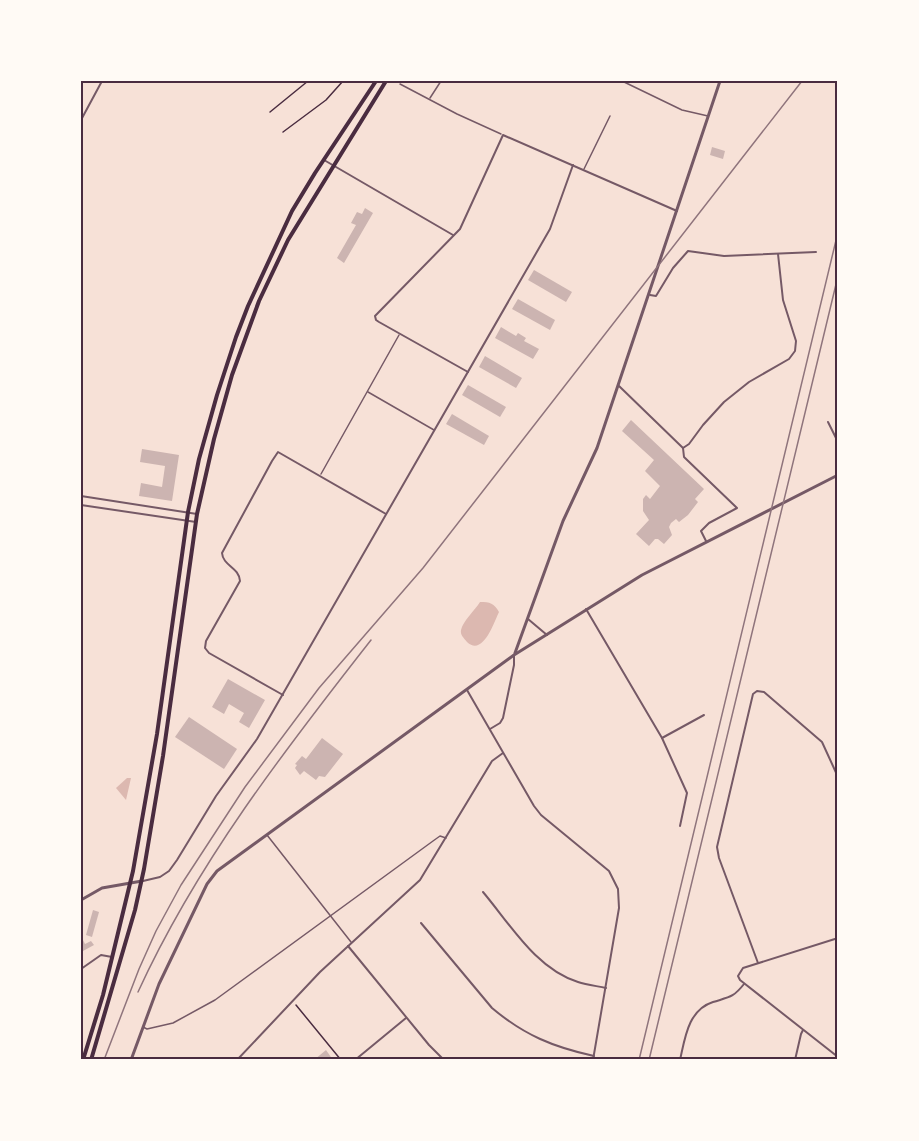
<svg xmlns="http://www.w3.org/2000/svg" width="919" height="1141" font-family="Roboto,sans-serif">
	<rect width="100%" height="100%" fill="#f7e1d7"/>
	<g fill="#dcb8b0">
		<path d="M480,602C490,602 494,603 499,612C494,622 483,657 467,642C464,638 460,635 461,630C463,621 475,610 480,602Z"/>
		<path d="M127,778H131L126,800L116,788Z"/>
	</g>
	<g fill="#ccb4b1">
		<path d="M712,147L725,151L723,159L710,155Z"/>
		<path d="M365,208L373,213L344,263L337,258L356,225L351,223L357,212L362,214Z"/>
		<path d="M534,270L572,292L566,302L528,280Z"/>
		<path d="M518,299L555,320L550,330L512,309Z"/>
		<path d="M501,327L516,336L518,333L526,338L524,341L539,349L533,359L495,338Z"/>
		<path d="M485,356L522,378L516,388L479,367Z"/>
		<path d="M468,385L506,407L500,417L462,395Z"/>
		<path d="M452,414L489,436L484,445L446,424Z"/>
		<path d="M631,420L704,489L695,499L698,502L688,515L679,522L676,519L671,523L669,527L672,535L664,544L658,539H655L649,546L636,534L649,520L643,511V499L646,495L650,499L660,486L645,471L654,460L622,431Z"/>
		<path d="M142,449L179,455L172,501L139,496L141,483L162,487L165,466L140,462Z"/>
		<path d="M228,679L265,700L249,728L239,722L244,713L229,704L224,714L212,707Z"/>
		<path d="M189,717L237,749L224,769L175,737Z"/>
		<path d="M322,738L343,754L325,777L319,776L316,780L304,771L300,775L295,768L297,765L295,764L302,756L306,759Z"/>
		<path d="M93,910L99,912L92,937L86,935Z"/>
		<path d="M81,936L85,944L91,941L94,945L83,951Z"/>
		<path d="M326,1050L333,1060H314Z"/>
	</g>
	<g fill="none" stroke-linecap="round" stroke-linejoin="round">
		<g stroke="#4a2c40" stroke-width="1.5">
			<path d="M270,112L308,81"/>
			<path d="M283,132L326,100L343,81"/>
			<path d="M296,1005L341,1060"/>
		</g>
		<g stroke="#755966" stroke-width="1.5">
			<path d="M622,81L682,110L708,116"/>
			<path d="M400,84L457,114L501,134"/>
			<path d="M430,98L441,81"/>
			<path d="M584,169L610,116"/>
			<path d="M368,392L434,430"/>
			<path d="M321,474L399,335"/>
			<path d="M267,835L351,942"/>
			<path d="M143,1027L147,1029L173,1023L215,1000L433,841L440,836L446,838"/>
		</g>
		<g stroke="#755966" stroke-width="2">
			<path d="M81,120L102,81"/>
			<path d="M324,160L453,235"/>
			<path d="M650,295L656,296L673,268L688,251L724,256L816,252"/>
			<path d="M468,372L379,322L376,320L375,316L460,229L503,135L677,211"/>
			<path d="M619,386L683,448L689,444L703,425L724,402L749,382L789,359L795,351L796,341L783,300L778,254"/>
			<path d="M828,422L838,442"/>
			<path d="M683,448L684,457L737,508L709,523L701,531L706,541"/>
			<path d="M81,496L197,514"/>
			<path d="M81,505L196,522"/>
			<path d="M586,609L662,738L687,793L680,826"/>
			<path d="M528,619L547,635"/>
			<path d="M467,690L534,806L541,815L609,871L618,889L619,908L593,1060"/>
			<path d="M283,695L209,653L205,648L206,641L240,581C239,567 223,566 222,553L272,461L278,452L386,514"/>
			<path d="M490,729L500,723L503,718L514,665V655"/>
			<path d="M662,738L704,715"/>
			<path d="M143,881L160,877L169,871L177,860L216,796L257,739L550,229L573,165"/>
			<path d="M483,892C510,924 536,969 578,982C587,985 597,986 606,988"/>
			<path d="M421,923L492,1008C524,1035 553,1047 594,1056"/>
			<path d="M838,938L743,968L738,976L740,980L838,1057"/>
			<path d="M348,946L429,1045L444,1060"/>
			<path d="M758,963L719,858L717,847L753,694L757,691L764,692L822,742L838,777"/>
			<path d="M81,969L101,955L112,957"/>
			<path d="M237,1060L320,972L420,880L492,761L503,753"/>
			<path d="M355,1060L406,1018"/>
			<path d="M680,1060C685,1038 688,1010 713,1002C729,997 733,998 744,984"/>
			<path d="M795,1060L801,1034L803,1030"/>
		</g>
		<g stroke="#755966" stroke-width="3">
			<path d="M515,653L563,521L597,448L720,81"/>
			<path d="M81,900L102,888L142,881"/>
			<path d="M131,1060L159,984L207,884L217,871L514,655L642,575L838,475"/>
		</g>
		<g stroke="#4a2c40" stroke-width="4">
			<path d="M83,1060L103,995L133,871L157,734L188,512L199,459L217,395L236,337L248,306L292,211L315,173L376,81"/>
			<path d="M91,1060L135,910L144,869L163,756L197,514L214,439L232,375L259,301L288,240L386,81"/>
		</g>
		<g stroke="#8f747c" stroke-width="1.5">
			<path d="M138,992C197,863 284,751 371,640"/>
			<path d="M104,1060L139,969L156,931L181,885L245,787L319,688L423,568L802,81"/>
		</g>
		<g stroke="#8f747c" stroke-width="1.5">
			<path d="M639,1060L838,232"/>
			<path d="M649,1060L838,276"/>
		</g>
	</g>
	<rect width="919" height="1141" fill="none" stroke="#fffaf5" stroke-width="165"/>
	<rect x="82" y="82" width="754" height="976" fill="none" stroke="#4a2c40" stroke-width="2"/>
</svg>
